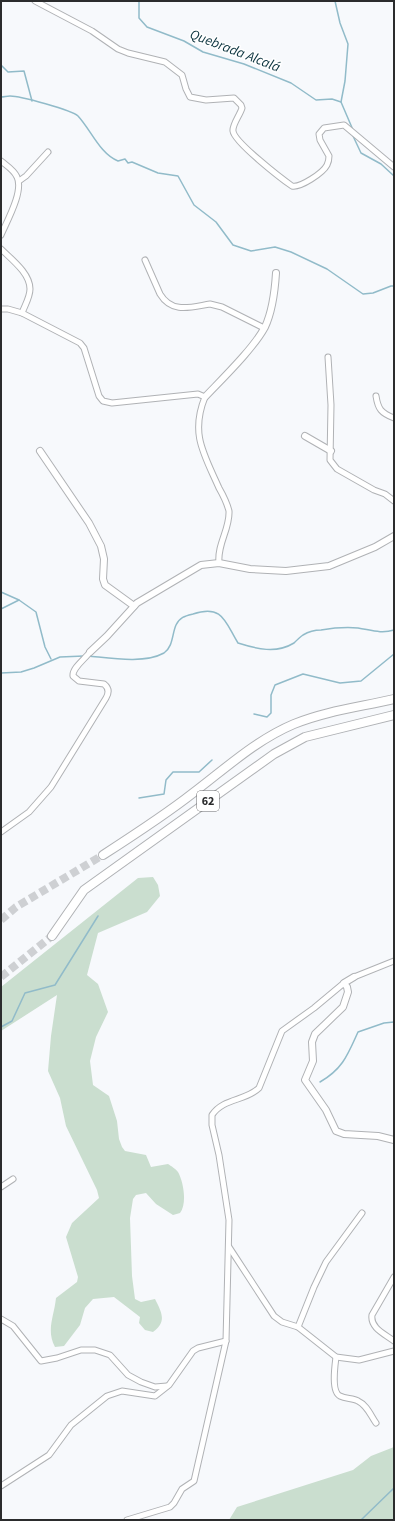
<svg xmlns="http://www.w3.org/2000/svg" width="395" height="1521" font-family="'Source Sans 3',sans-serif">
	<rect width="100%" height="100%" fill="#f7f9fc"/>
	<g fill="#cadecf">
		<path d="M153,877L158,885L160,896L147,912L98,933L87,975L98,984L108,1012L96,1037L90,1061L93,1085L109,1096L117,1121L119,1139L122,1147L125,1151L146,1155L151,1167L168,1164C171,1166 176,1169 178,1172C184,1183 187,1204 180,1213L173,1215L156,1204L146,1193L136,1195L133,1199L130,1218L132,1276L135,1299L141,1302L155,1299C162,1313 167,1322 153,1332L145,1330L139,1323L140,1317L114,1297L93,1299L85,1308L80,1325L64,1346L55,1347C46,1330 54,1317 56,1298L77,1282L78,1277L66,1237L72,1223L99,1198L97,1190L66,1126L60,1098L48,1071L51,1036L57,995L1,1031V987L138,878Z"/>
		<path d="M394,1447V1520H229L237,1507L353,1470L371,1456Z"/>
	</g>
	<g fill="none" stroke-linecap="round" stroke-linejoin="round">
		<g stroke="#91bbc9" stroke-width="1.5">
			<path d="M139,1V18L147,27L184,41L203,52L244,64L291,83L316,100L332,99L341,102"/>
			<path d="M335,1L340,23L348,44L345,81L341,102L353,130"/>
			<path d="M1,65L8,72L24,71L32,101"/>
			<path d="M1,97C4,97 7,96 10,96C20,96 72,110 78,116C91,130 100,154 118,161L125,159L128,163L132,162L158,173L178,176L194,205L216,222L233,245L251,251L275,247L291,252L327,269L363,294L373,293L391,286H394"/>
			<path d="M353,136L361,153L381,164L394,176"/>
			<path d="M1,592L19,600L36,612L45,647L51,659"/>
			<path d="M1,609L19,600"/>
			<path d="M88,656C110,658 144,664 164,653C173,647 172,634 176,625C180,617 185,616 193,614C223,604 225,622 238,643C257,649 276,654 294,643C297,640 300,637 303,635C308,632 316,630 321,630C333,628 346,627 358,628C371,630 381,634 394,630"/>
			<path d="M1,673L21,672L34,668L60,657L84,656"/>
			<path d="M254,714L267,717L271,713V695L275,685L303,674L340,683L361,681L394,654"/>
			<path d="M139,798L164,794L166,780L173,772H199L212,760"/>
			<path d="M1,1027L12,1021L25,993L55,985L98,916"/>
			<path d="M320,1082C343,1069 348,1054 358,1032L384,1023L394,1022"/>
			<path d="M361,1520L394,1488"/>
		</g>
		<g stroke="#ced0d3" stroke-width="8" stroke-dasharray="8 4" stroke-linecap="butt">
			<path d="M1,920L16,907L103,855"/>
			<path d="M1,977L52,936"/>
		</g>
		<defs>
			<g id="minor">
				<path d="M35,1L92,31L118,49L128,53L165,62L182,75L186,89L190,97L206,100L234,98L241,105L242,108C240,115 232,125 233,131C234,142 282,179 292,186C300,188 323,173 327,165C328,163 329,159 329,156L320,140L319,134L324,128L344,125L394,167"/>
				<path d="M1,161C7,166 14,170 17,177C24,191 7,221 1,235"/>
				<path d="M19,181L26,176L48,152"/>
				<path d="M1,249C11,259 30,273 30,289C30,297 25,305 22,313"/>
				<path d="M145,260L160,294C172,314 191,307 210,304L222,307L264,328"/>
				<path d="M1,309H8L22,313L80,343L84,348L99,396L103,401L112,403L198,394L205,397C190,434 204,454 219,488C223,495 227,503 229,511C230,529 217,544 219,563"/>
				<path d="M328,357L331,405L330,460L337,469L374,490L385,494L394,501"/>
				<path d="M376,396C378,409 381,413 394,418"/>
				<path d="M1,832L29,812L51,787L106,698C109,693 109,688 104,684L79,681L73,676C72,668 85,659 90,652"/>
				<path d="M354,977L394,961"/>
				<path d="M1,1187L13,1179"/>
				<path d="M229,1247L274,1316L282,1322L298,1327L336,1357L359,1360L394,1351"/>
				<path d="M394,1277L372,1315C370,1328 385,1334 394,1341"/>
				<path d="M1,1319L13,1326L41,1361L57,1358L81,1350H95L110,1355L128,1375L141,1382L155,1387L167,1386"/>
				<path d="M298,1327L314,1287L326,1262L362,1213"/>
				<path d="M336,1357C335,1365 331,1392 340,1396C346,1399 353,1398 358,1401C367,1405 371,1416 376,1423"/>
				<path d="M1,1486L49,1455L71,1425L107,1396L122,1391L155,1396L169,1385L193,1351L198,1348L226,1341"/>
				<path d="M127,1520L170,1507L174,1503L182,1489L194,1481L226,1341L229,1220L219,1155L212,1125V1115C223,1098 246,1101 259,1088L282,1031L314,1008L344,983"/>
			</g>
			<g id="tertiary">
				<path d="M205,397C223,378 253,349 265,327C272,312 275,289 276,273"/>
				<path d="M305,436L331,451"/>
				<path d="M40,451L89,523L101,546L104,559L103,579L105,585L134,606"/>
				<path d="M90,652L107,636L137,603L201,565L219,563L250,569L286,571L329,566L375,547L394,536"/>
				<path d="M354,977L344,983L347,987L348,992L343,1007L315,1034L312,1042L313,1061L305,1080L326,1110L336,1131L344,1134L378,1136L394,1140"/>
			</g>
			<g id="trunk">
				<path d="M103,855C134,835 165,815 193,793C226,768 256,740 294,724C326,711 360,707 394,699"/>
				<path d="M52,936L84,890L274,754L305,737L394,715"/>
			</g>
		</defs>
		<use href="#minor" stroke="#b0b2b5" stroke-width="7"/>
		<use href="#tertiary" stroke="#b0b2b5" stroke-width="8"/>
		<use href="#trunk" stroke="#b0b2b5" stroke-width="10"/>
		<use href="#minor" stroke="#fff" stroke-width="5"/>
		<use href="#tertiary" stroke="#fff" stroke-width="6"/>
		<use href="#trunk" stroke="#fff" stroke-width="8"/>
	</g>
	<g text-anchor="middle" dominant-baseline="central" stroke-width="3" stroke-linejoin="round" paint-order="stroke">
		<rect fill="#fff" stroke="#6b6b6c" stroke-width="1" x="197" y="791" width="22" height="20" rx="3"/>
		<g font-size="12" font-weight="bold" fill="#2b2c2d">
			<text x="208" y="801">62</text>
		</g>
		<g font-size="14" font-style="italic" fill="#0b333e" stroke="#fff">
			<text transform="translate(235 51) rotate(21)">Quebrada Alcalá</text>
		</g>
	</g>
	<rect width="395" height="1521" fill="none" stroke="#2b2c2d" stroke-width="4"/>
</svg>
